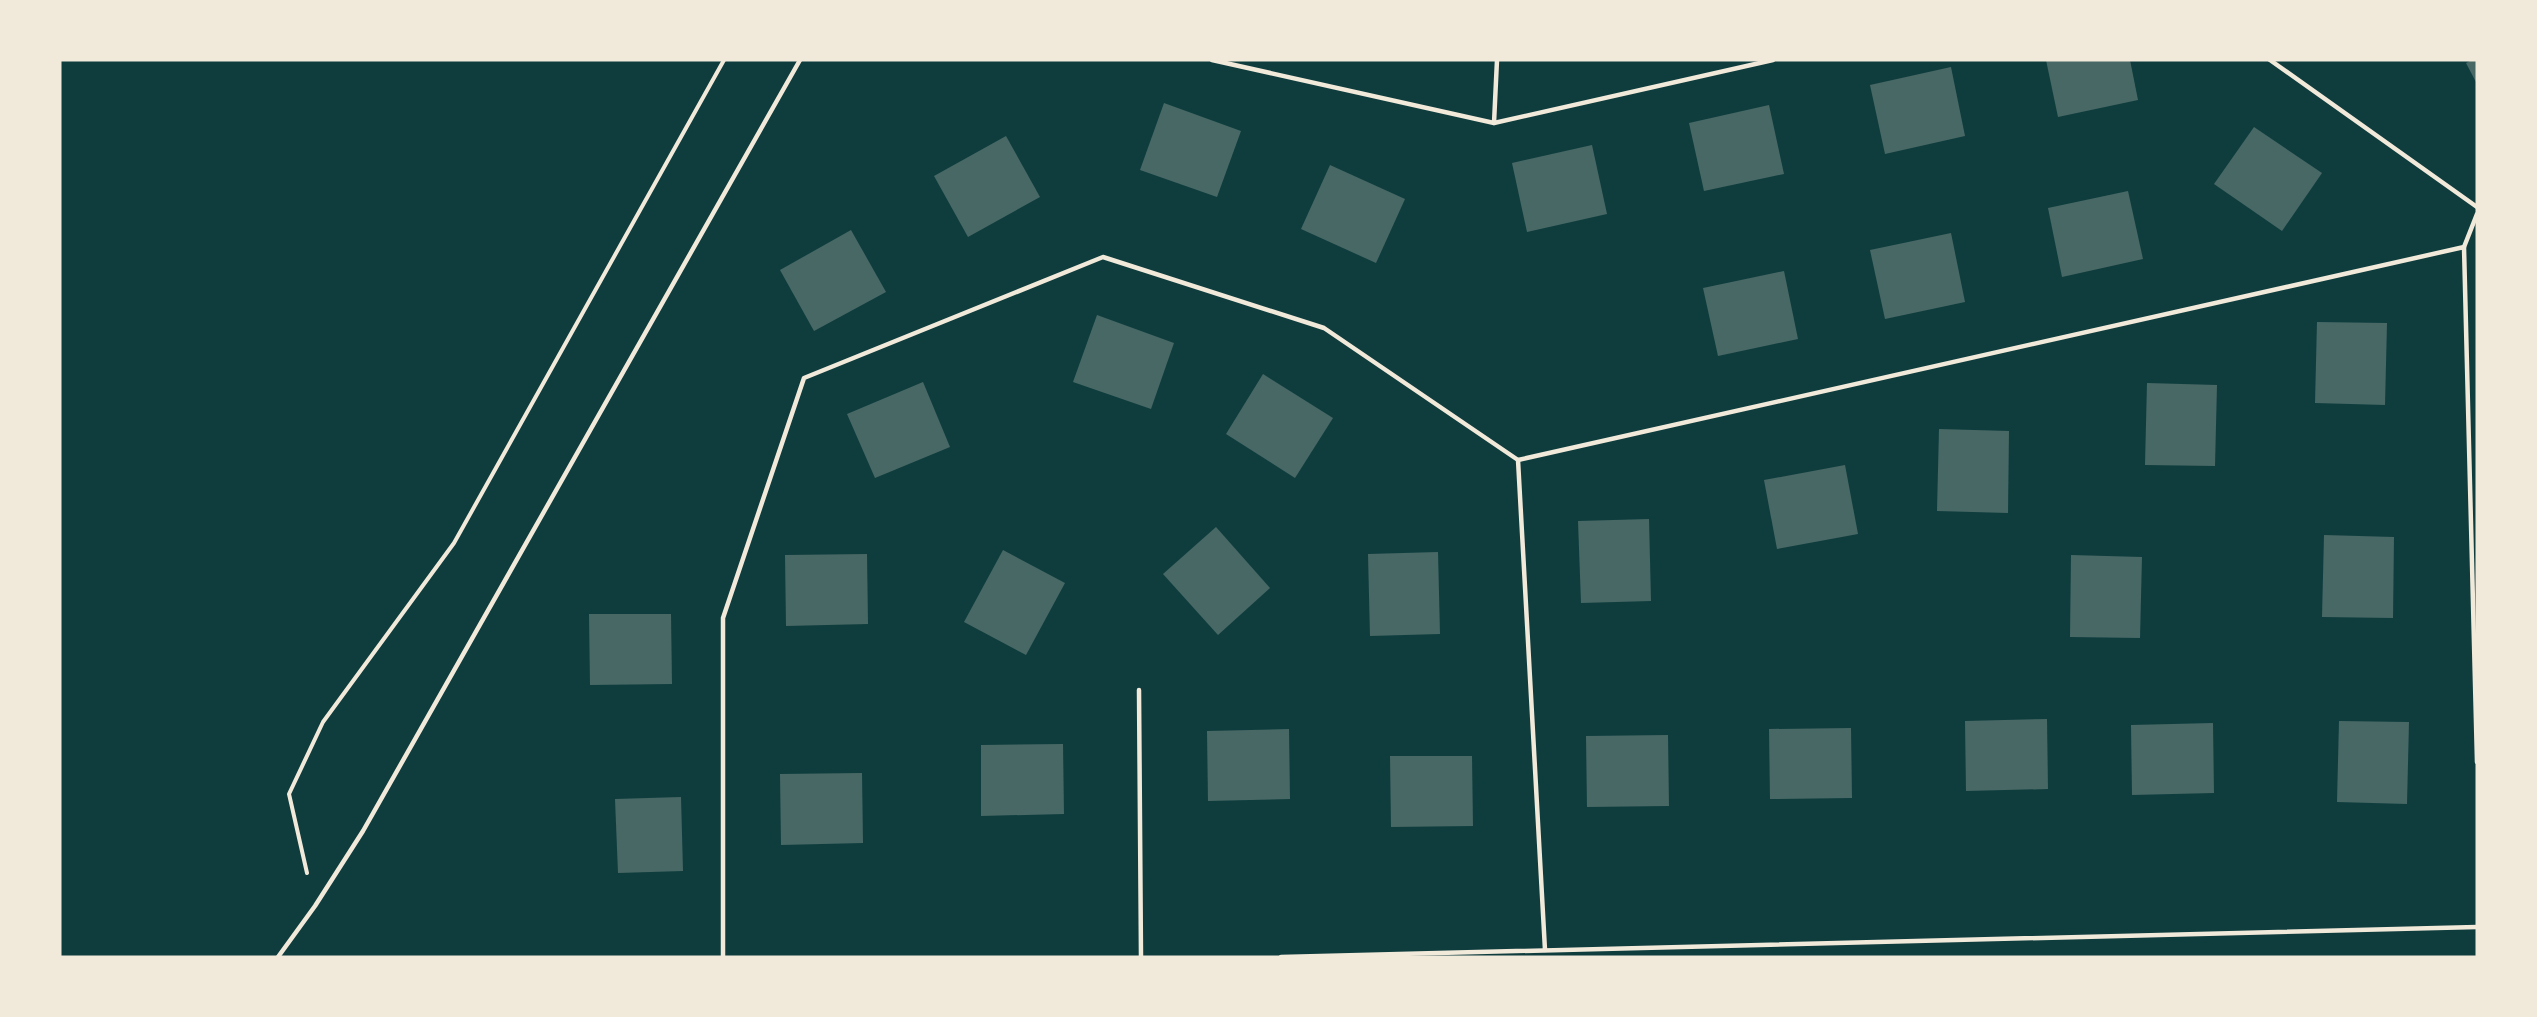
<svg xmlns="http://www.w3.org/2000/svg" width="2537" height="1017" font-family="'Golos Text',sans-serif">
	<rect width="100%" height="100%" fill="#0f3d3e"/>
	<g fill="#486865">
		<path d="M2046,60H2130L2138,100L2058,117Z"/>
		<path d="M2472,60H2477V84L2466,63Z"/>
		<path d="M1951,67L1965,136L1885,154L1870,85Z"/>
		<path d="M1164,103L1241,131L1217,197L1140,170Z"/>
		<path d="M1769,105L1784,174L1704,191L1689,123Z"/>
		<path d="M2254,127L2322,173L2282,231L2214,184Z"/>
		<path d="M1006,136L1040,197L968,237L934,176Z"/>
		<path d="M1592,145L1607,214L1527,232L1512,163Z"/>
		<path d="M1330,165L1405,199L1376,263L1301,229Z"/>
		<path d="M2128,191L2143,259L2062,277L2048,208Z"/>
		<path d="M851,230L886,292L814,331L780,270Z"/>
		<path d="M1951,233L1965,302L1885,319L1870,250Z"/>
		<path d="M1784,271L1798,339L1718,356L1703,288Z"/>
		<path d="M1097,315L1174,343L1151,409L1073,382Z"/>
		<path d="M2317,322L2387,323L2385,405L2315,403Z"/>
		<path d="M1263,374L1333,418L1295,478L1226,434Z"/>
		<path d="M923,382L950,447L875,478L847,414Z"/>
		<path d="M2147,383L2217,385L2215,466L2145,465Z"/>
		<path d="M1939,429L2009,431L2008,513L1937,511Z"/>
		<path d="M1845,465L1858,534L1777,549L1764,480Z"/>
		<path d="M1649,519L1651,601L1581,603L1578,521Z"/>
		<path d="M1216,527L1270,588L1218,635L1163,574Z"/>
		<path d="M2324,535L2394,537L2393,618L2322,617Z"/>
		<path d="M1003,550L1065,583L1026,655L964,622Z"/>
		<path d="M1438,552L1440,634L1370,636L1368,554Z"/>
		<path d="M867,554L868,624L786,626L785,555Z"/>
		<path d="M2071,555L2142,557L2140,638L2070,637Z"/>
		<path d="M589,614H671L672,684L590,685Z"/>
		<path d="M2047,719L2048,789L1966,791L1965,721Z"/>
		<path d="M2339,721L2409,722L2407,804L2337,802Z"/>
		<path d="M2213,723L2214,793L2132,795L2131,725Z"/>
		<path d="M1851,728L1852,798L1770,799L1769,729Z"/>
		<path d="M1289,729L1290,799L1208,801L1207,731Z"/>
		<path d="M1668,735L1669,806L1587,807L1586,736Z"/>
		<path d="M1063,744L1064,814L981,816V745Z"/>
		<path d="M1390,756H1472L1473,826L1391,827Z"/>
		<path d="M862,773L863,843L781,845L780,774Z"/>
		<path d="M681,797L683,871L618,873L615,799Z"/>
	</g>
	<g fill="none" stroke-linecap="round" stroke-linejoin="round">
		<path stroke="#f1e9da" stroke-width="4" d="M307,873L289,794L323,722L454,543L724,60"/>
		<g stroke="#f1e9da" stroke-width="4.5">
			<path d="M1212,60L1494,123L1773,60"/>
			<path d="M2270,60L2477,207"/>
			<path d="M1494,123L1497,60"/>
			<path d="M2464,247L2477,214"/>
			<path d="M1518,460L2464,247L2477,762"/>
			<path d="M1139,690L1141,957"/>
			<path d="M278,957L315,906L363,831L800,60"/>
			<path d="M723,957V618L804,378L1103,257L1324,328L1518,460L1545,950"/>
			<path d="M1281,957L2477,927"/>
		</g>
	</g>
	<rect width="2537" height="1017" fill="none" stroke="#f1e9da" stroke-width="123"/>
</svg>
